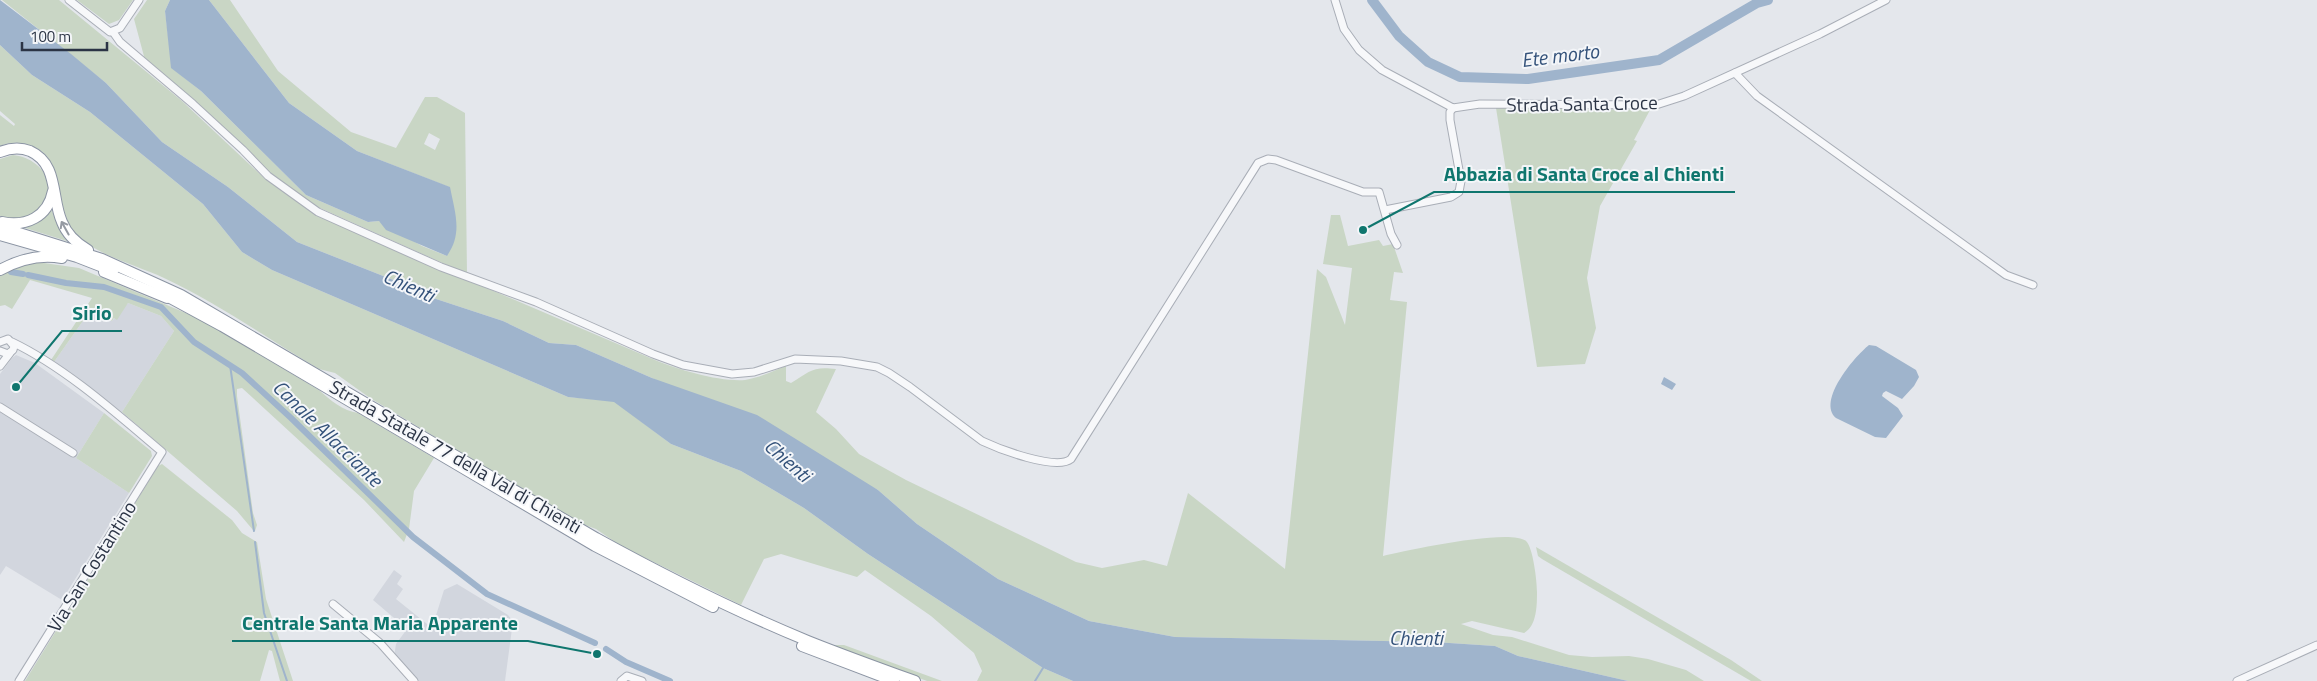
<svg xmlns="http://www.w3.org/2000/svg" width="2317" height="681" font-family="'Titillium Web',sans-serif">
	<rect width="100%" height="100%" fill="#e4e7ec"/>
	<g fill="#d2d6de">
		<path d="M128,303L161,316L174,331L122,412L54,362L85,318L95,310L112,321Z"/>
		<path d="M16,355L35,363L104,413L76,458L129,493L62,600L6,566L0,575V410L67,445L0,403V374L12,358Z"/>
		<path d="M394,570L402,576L397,584L403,589L396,599L432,628L444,590L457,584L508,615L513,621L505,681H414L394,657L396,644L407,629L373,600Z"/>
	</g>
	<g fill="#c9d6c5" fill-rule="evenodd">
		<path d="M2,0H59L182,101L264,178L316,215L655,360C679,370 720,382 745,380C759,378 773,371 786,366V381L791,383C810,371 813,366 836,369L816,412L836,429L859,454L906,480L1076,562L1102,568L1144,560L1167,566L1188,493L1285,569L1317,269L1326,277L1345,325L1352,268L1323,264L1331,215H1340L1348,246L1379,240L1383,246L1393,244L1403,273L1394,272L1390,300L1407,302L1383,556C1405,551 1509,528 1526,541C1533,547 1537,581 1537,592C1537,605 1537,626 1524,633L1472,621L1461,624L1493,635L1512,637L1569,655L1592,657L1629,656L1648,659L1686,670L1704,681H1628L1518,656L1495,646L1434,642L1175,637L1089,621L998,579L917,524L878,490L652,378L576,345L549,343L503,321L430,297L406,285L297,242L228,187L162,142L106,83Z"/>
		<path d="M77,0H133L119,20L109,24Z"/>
		<path d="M147,0H170L165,11L172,68L201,91L306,195L368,222L379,221L422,246L447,256L449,187L357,151L289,103L209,0H230L278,71L351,132L396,148L425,97H437L465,113L467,274L311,204L272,176L145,60L134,19ZM429,133L440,139L435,150L424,144Z"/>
		<path d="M0,45L32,75L90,112L203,204L242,252L272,270L568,397L614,401L671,444L741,471L804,508L868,554L1043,668L1073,681H977L982,671L974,653L931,616L865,570L857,577L781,554L764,559L741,605L621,546L596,529L579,523L370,398L335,373L319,369C268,339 218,303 164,278C139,266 99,256 79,237C50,211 72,156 26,144C17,142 9,142 0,146V115L14,126L15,124L0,111Z"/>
		<path d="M1496,108L1650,110L1634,140L1637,141L1600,206L1587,278L1596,328L1585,364L1537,367Z"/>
		<path d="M13,155C38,157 61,183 43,208C38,213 29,217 23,221L0,216V159Z"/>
		<path d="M49,210L52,211L59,229L70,242L22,227Z"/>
		<path d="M37,262L79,268L200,319L319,390C330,400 343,411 358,413L434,458L414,491L409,529L404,542L364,500L242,388L237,389V396L253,513L257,525L255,531L253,530L237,511L122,412L174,331L161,316L128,303L117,320L114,318L112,321L95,310L85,318L54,362L51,360L92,298L30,280L12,309L5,305L0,306V276L15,267Z"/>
		<path d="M104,413L151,451L152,456L129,493L76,458Z"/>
		<path d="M162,464L232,520L242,533L257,542L266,599L293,681H280L272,651L269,650L260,681H25L158,466Z"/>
		<path d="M1536,547L1731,660L1762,681H1751L1542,559L1538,556Z"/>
		<path d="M832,645H844L942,681H927Z"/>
	</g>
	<g fill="#9fb4cc">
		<path d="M0,0L71,54L106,83L162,142L228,187L297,242L406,285L430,297L503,321L549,343L576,345L652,378L757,415L878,490L917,524L998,579L1089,621L1175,637L1434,642L1495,646L1518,656L1628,681H1073L1043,668L868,554L804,508L741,471L671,444L614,402L568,397L272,270L242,252L203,204L90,112L32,75L0,45Z"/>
		<path d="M170,0H209L289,103L357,151L450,187C455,213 463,233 447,256L386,230L379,221L368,222L306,195L201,91L171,68L165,11Z"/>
		<path d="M1869,345L1876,346L1916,370L1919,377L1914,386L1902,399L1886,391L1883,393L1882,396L1898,408L1903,416L1886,438L1875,437L1836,418C1817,401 1854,357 1869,345Z"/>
		<path d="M1664,377L1676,384L1672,390L1661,384Z"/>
	</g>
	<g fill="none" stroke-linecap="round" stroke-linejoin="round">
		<g stroke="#9fb4cc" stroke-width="2">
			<path d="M230,365L254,531"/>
			<path d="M255,542L264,613L287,681"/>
			<path d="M1035,681L1043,668"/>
		</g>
		<g stroke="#9fb4cc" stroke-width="6">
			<path d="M11,272L23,274"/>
			<path d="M28,275L66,283L104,287L161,307L194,342L242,373L291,418L413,537L487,594L595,643"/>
			<path d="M606,649L626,662L670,681"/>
		</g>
		<path stroke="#9fb4cc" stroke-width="10" d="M1372,0L1399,36L1428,62L1460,77L1528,79L1659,60L1757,3L1768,0"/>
		<defs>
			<g id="minor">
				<path d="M69,0L110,32L120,28L139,0"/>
				<path d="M1335,0L1344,29L1359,50L1382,70L1453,108L1480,104L1656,105L1684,96L1820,34L1886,0"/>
				<path d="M113,32L120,42L193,104L243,150L268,176L318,212L441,267L536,302L653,354L683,365L732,374L754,372L795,359L841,361L877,367L889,373L910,387L982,441C999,449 1056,471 1071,459L1258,163L1268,159L1276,160L1363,192H1379L1391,234L1397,245"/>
				<path d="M1735,73L1757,96L2006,275L2033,285"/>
				<path d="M1385,210L1451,197L1459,192L1461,181L1450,120V112L1453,108"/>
				<path d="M0,342L8,339L14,346L13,350L8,354L0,351"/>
				<path d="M12,342C66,368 117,414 162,452L19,681"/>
				<path d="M0,366L10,353"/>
				<path d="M0,407L73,453"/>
				<path d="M333,604L380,643L414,681"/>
				<path d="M621,681L627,676L642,681"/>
				<path d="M2237,681L2317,645"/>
			</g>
			<g id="highway">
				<path d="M0,152C10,148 20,147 30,151C59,164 51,198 62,222C67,235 76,243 88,250"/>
				<path d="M2,222C26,227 48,217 53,191"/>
				<path d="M0,227L102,259L181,295L596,538C665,576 735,611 808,641C843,655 879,668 915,681"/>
				<path d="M0,235L77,257L113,271"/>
				<path d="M0,270C20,259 40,254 62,258"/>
				<path d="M104,272L167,298"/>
				<path d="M163,294L222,326L595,546L713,607"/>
				<path d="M802,646L894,681"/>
			</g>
		</defs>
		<use href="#minor" stroke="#a9aeb7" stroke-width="9"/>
		<use href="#highway" stroke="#8b94a3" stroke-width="12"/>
		<use href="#minor" stroke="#f7f8fa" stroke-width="7"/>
		<use href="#highway" stroke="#fff" stroke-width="10"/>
	</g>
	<defs><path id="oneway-shaft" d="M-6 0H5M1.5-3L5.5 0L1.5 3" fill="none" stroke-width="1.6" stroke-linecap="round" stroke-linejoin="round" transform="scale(1.25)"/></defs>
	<use stroke="#959aa2" href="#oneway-shaft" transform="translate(65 228) rotate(-119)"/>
	<g text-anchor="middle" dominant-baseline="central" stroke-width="4" stroke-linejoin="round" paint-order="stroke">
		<g font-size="19" fill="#2b3445" stroke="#f4f6f9">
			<text transform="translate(1582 103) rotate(-1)">Strada Santa Croce</text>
			<text transform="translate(456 456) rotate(30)">Strada Statale 77 della Val di Chienti</text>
			<text transform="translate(91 566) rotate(-58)">Via San Costantino</text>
		</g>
		<g font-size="20" font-style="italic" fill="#34527a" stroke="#f4f6f9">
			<text transform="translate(1560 55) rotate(-7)">Ete morto</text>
			<text transform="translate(409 285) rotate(24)">Chienti</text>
			<text transform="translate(328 433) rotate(44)">Canale Allacciante</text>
			<text transform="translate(788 460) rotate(41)">Chienti</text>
			<text x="1416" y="637">Chienti</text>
		</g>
	</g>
	<path fill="none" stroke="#0f766e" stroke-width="2" d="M1363 230L1434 192H1735M16 387L62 331H122M597 654L528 641H232"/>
	<g fill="#0f766e" stroke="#f4f6f9" stroke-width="2">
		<circle cx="1363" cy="230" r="5"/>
		<circle cx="16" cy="387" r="5"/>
		<circle cx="597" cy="654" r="5"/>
	</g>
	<g font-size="20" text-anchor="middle" font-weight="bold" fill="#0f766e" stroke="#f4f6f9" stroke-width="4" stroke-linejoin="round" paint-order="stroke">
		<text x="1584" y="181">Abbazia di Santa Croce al Chienti</text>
		<text x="92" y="320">Sirio</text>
		<text x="380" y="630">Centrale Santa Maria Apparente</text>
	</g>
	<path d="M22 42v8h85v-8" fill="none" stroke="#2b3445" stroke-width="2.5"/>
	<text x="30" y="42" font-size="15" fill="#2b3445" stroke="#f4f6f9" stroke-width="4" paint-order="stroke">100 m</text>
</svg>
